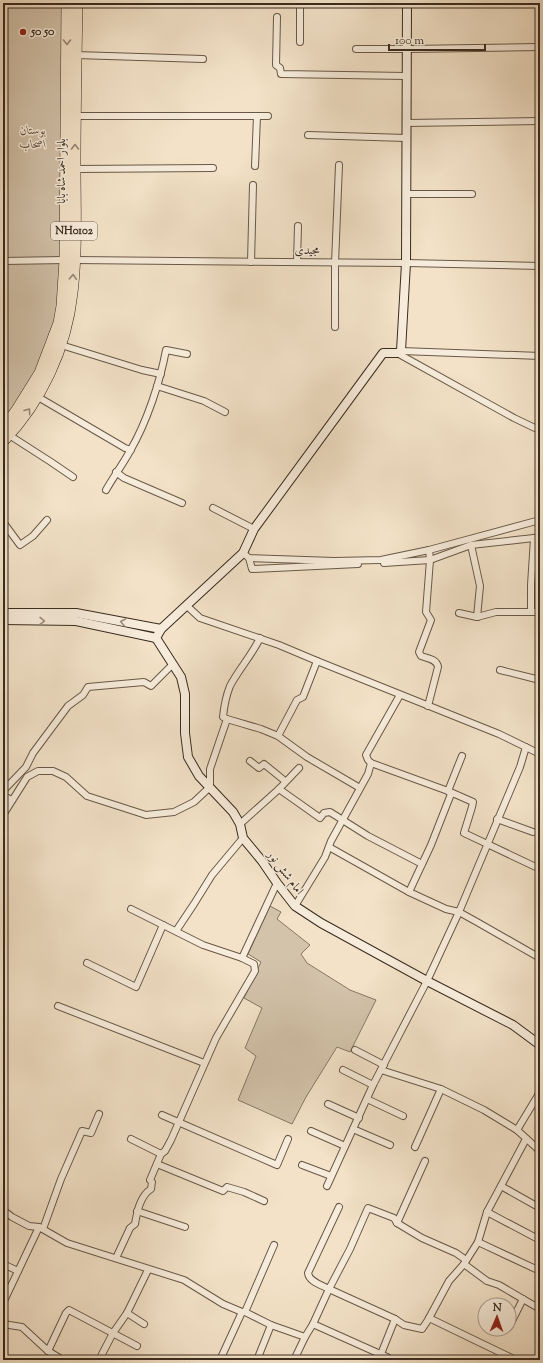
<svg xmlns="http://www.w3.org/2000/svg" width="543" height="1363" font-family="'Sorts Mill Goudy',Amiri,serif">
	<rect width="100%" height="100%" fill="#f3e2c8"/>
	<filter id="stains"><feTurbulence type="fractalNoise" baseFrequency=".005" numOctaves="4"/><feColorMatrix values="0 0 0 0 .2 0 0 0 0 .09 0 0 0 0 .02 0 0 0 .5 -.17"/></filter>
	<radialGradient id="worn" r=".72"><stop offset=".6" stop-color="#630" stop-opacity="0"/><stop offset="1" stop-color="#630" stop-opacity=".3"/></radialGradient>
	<g fill="#d3c3ab" stroke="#867764">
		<path d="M3,3H63L61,295L49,348L3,425Z"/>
		<path d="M270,906L281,912L277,919L310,945L301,954L307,963L350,990L376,1000L350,1052L337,1047L306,1097L292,1124L238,1100L256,1056L245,1048L262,1008L244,998L261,962L248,954Z"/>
	</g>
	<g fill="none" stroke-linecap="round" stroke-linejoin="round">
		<defs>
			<g id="street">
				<path d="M277,17L276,65L280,68L281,74L406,76"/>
				<path d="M300,42V3"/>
				<path d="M356,49H407L540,47"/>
				<path d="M76,55L203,59"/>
				<path d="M75,116H268"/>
				<path d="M406,123L540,121"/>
				<path d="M308,135L406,138"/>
				<path d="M255,166L257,116"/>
				<path d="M75,169L213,168"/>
				<path d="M406,194H472"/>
				<path d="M74,260L406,263L540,266"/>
				<path d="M3,261L65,260"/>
				<path d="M251,262L253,185"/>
				<path d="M297,262L298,226"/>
				<path d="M335,327V263L339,165"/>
				<path d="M61,345L142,370L161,374"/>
				<path d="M401,351L540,356"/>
				<path d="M397,353L514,418L537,429H540"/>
				<path d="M157,386L204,401L225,412"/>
				<path d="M38,397L125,448L131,450"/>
				<path d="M9,435L51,462L73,477"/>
				<path d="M116,472L124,478L182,503"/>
				<path d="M106,490C114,476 123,464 130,451C147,422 160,382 166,350L187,354"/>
				<path d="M213,508L254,529"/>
				<path d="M3,522L20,545L33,536L47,520"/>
				<path d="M471,545L480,586L477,617"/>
				<path d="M243,553L249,558L334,561L381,560L429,550L540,520"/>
				<path d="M249,558L252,569L358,564"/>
				<path d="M384,563L430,560L471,545L534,538L540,536"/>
				<path d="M186,605L200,618L279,645L317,661L499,734L540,754"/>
				<path d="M531,612H540"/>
				<path d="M459,613L477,617L496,612H531V585L534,538"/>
				<path d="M500,670L540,680"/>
				<path d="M428,706L438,667C437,659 427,658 421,656L419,652L431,620L426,612L430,560L429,550"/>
				<path d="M227,719L261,729L278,736L307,757L360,788"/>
				<path d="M278,736L297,700L303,697L317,661"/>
				<path d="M250,761L259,768L264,764L285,781"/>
				<path d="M371,763L448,791L473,802L472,807L464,833L540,869"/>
				<path d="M279,789L320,818L324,813L330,812L368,836L422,864"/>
				<path d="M3,791L26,767L33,753L68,706L83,695L88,687L144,682L151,686L173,664"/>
				<path d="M3,796L12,800"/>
				<path d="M3,815L27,777L38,771H53L66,777L87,796L146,815L174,812L194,802L210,787V769L227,719L223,717C224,707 226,696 230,686C239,669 252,655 260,638"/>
				<path d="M497,819L533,832"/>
				<path d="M240,824L279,789L299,768"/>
				<path d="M329,847L409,892L446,909L459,912L477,922L540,958"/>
				<path d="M409,892L431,845L451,794L448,791L462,756"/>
				<path d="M295,906L325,857L331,841L368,774L371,763L368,760L366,755L400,695"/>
				<path d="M131,909L203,945L242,958"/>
				<path d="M176,931L194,904L212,875L243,838"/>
				<path d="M87,963L136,987L163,925"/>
				<path d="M58,1006L204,1063"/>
				<path d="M355,1050L384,1065"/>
				<path d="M343,1070L373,1085"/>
				<path d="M381,1070L441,1089L484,1110L517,1130L540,1151"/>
				<path d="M367,1099L403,1116"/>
				<path d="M328,1104L359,1118"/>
				<path d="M162,1115L277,1165L288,1139"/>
				<path d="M353,1129L390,1145"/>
				<path d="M517,1130L540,1092"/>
				<path d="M311,1131L345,1146"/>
				<path d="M131,1139L161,1154"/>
				<path d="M415,1147L441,1089"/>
				<path d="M157,1164L223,1191L227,1187L244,1192L264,1201"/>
				<path d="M302,1165L331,1176"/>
				<path d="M327,1186L373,1085L427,981L459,912L520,767L526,747"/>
				<path d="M501,1186L540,1208"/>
				<path d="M339,1207L308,1273C309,1282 322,1285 329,1289L350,1249L368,1208L394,1218L397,1223L422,1238L456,1253L466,1260"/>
				<path d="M3,1210L12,1217L29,1226L39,1227L67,1243L184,1280L223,1304L242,1312H245L271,1325L305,1337L313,1324L329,1289L395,1319L404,1325L422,1329L428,1320L449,1281L464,1264L478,1242L487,1212L526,1139"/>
				<path d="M137,1211L185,1227"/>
				<path d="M487,1212L540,1240"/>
				<path d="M397,1223L425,1161"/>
				<path d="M43,1229L61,1179L82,1131L91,1133L99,1114"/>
				<path d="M478,1242L540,1271"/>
				<path d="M116,1258L130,1228L135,1224C137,1212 140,1196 151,1189L152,1182L150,1180L161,1154L165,1151L171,1140L216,1038L255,971L254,964L242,958L277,883"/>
				<path d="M3,1264L18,1271"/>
				<path d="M464,1264L487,1281L499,1285L540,1309"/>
				<path d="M3,1303L39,1227"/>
				<path d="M245,1312L274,1245"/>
				<path d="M127,1313L144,1324"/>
				<path d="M429,1318L516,1360"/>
				<path d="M3,1324L22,1327L48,1351L63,1360"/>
				<path d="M313,1324L389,1358V1360"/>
				<path d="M509,1327L523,1299"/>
				<path d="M48,1351L66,1313L69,1310L137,1346"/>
				<path d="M381,1354L395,1319"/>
				<path d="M99,1360L113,1333L127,1313L148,1270"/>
				<path d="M220,1360L242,1312"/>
				<path d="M257,1360L271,1325"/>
				<path d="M294,1360L305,1337"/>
			</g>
			<g id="secondary">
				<path d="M407,3L406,263L401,351L397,353H383L254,529L243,553L161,629L156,638L181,677L185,694V733L188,757L199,776L233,812L240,824L243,838L262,861L277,883L295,906L321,923L427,981L513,1025L540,1045"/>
				<path d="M3,613H76L161,629"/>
				<path d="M3,620L76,621L156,638"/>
			</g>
			<g id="highway">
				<path d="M3,429L17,410L40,373L59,323L62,306L65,260L67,3"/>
				<path d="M3,441C41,402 66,348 72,293C77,251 75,208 75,166C75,112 76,57 77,3"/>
			</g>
		</defs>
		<use href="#street" stroke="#685948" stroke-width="8"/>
		<use href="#secondary" stroke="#392b1e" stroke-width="10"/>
		<use href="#highway" stroke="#392b1e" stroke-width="12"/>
		<use href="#street" stroke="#f7ecdb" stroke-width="6"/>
		<use href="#secondary" stroke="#f7ecdb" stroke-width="8"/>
		<use href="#highway" stroke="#f3e2c8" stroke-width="11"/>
	</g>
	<defs><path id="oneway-chevron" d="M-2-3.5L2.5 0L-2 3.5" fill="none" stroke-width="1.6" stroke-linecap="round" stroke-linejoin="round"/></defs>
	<g stroke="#968673">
		<use href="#oneway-chevron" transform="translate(67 42) rotate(90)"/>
		<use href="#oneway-chevron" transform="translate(75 147) rotate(-90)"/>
		<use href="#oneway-chevron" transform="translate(73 277) rotate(-87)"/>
		<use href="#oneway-chevron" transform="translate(28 411) rotate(-54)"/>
	</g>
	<g stroke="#988c7c">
		<use href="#oneway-chevron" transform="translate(42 621) rotate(1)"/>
		<use href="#oneway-chevron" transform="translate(123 622) rotate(-169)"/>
	</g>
	<circle fill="#8f2418" stroke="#f7ecdb" stroke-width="1.5" cx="23" cy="32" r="4"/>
	<g text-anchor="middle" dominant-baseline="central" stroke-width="3" stroke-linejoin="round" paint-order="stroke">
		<rect fill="#f7ecdb" stroke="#726557" stroke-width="1" x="51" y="222" width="46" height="18" rx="3"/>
		<g font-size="11" font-weight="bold" fill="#392b1e">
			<text x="74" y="231">NH0102</text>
		</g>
		<g font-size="12" font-weight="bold" fill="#392b1e" stroke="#f7ecdb" text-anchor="start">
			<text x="31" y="32">50 50</text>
		</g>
		<g font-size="12" font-style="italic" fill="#605141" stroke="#f7ecdb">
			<text x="33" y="131">بوستان<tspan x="33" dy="14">اصحاب</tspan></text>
		</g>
		<g font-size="12" fill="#392b1e" stroke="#f7ecdb">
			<text transform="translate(62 171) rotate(-90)">بلوار احمد شاه بابا</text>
			<text x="307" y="251">مجیدی</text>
			<text transform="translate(285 873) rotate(53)">امام شش نور</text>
		</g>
	</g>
	<rect width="543" height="1363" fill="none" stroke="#f3e2c8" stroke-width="16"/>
	<rect x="4" y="4" width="535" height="1355" fill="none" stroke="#392b1e" stroke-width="2"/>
	<rect x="8" y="8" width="527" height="1347" fill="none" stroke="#392b1e"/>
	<g transform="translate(497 1317) rotate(2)"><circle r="19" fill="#f7ecdb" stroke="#ab9f8f"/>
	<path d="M0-3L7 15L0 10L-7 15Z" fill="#8f2418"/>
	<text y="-6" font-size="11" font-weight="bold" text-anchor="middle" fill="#392b1e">N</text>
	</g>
	<path d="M389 44v6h96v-6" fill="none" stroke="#392b1e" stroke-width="2"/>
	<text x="395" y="44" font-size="12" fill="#392b1e" stroke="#f7ecdb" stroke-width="3" paint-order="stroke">100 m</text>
	<rect width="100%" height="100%" filter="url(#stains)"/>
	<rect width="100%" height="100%" fill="url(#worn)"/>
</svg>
